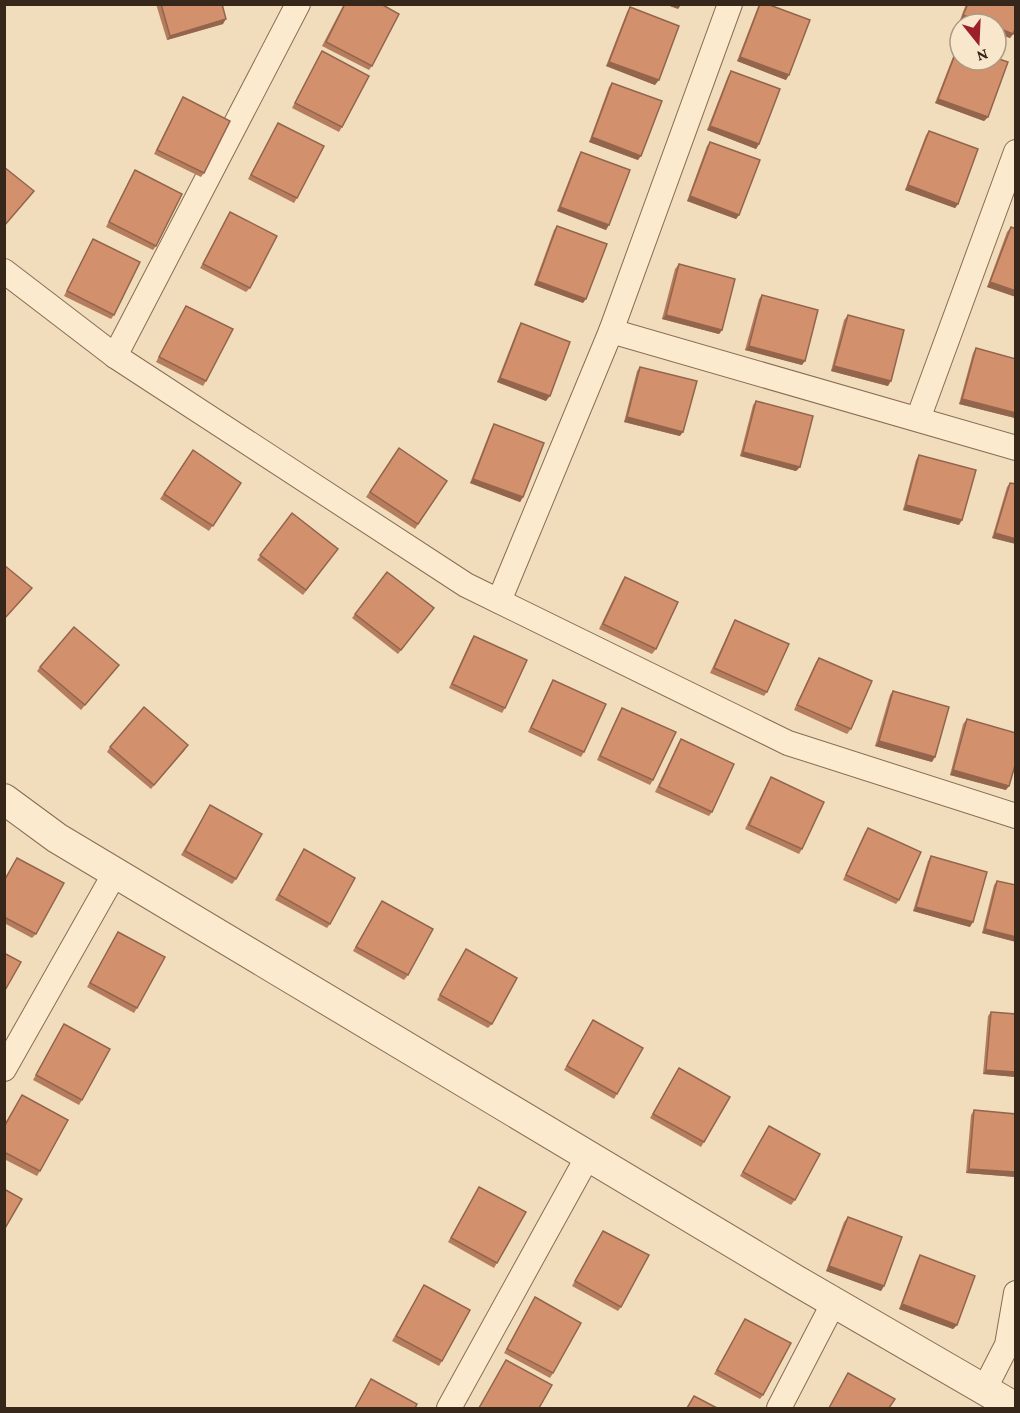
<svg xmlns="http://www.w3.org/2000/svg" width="1020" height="1413" font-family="'Crimson Pro',serif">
	<rect width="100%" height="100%" fill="#f1ddbb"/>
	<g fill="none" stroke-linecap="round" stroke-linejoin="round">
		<defs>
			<g id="minor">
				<path d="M4,271L115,356L466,585L788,743L1016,816"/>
				<path d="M611,331L1016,448"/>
				<path d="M115,356L298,4"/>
				<path d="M918,419L1016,152"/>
				<path d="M499,601L611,331L730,4"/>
				<path d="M4,1069L115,873"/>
				<path d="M984,1390L1007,1345L1016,1293"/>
				<path d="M449,1408L588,1156"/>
				<path d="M779,1408L834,1302"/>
			</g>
			<path id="tertiary" d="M4,799L57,838L797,1281L1016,1408"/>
		</defs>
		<use href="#minor" stroke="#896c54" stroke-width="26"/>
		<use href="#tertiary" stroke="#896c54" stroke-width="32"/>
		<use href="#minor" stroke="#fbeace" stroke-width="24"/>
		<use href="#tertiary" stroke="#fbeace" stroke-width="30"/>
	</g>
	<g fill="#b57c5e">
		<path d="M156,4H222L223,24L167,40Z"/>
		<path d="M344,4H381L372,66L369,70L322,46Z"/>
		<path d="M759,4H767L786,80L737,61Z"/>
		<path d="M966,4H1016L1013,34L1010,38L996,33V24H972L960,20Z"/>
		<path d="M630,7L655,85L606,66L627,12Z"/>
		<path d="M959,44L988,117L984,121L935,103L956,49Z"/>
		<path d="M322,51L342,127L339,132L292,108Z"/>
		<path d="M731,71L759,144L756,149L707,130L728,76Z"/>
		<path d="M612,83L638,160L589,142L609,87Z"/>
		<path d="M183,97L204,173L201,177L154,154L180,102Z"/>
		<path d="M278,123L297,198L294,203L248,179Z"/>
		<path d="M929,131L958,204L955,208L905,190L926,135Z"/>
		<path d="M710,142L739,215L736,219L687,201L707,146Z"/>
		<path d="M581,152L606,230L557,211L578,157Z"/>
		<path d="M135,170L156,246L153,250L106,227L132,175Z"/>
		<path d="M230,212L250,288L246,292L200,268Z"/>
		<path d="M557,226L583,303L534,285L554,230Z"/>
		<path d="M1011,227L1016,297L987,287L1007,232Z"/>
		<path d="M93,239L114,315L111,319L64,296Z"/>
		<path d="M679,264L722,330L719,334L662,319L675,269Z"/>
		<path d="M762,295L802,365L745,350L759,299Z"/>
		<path d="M186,306L206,381L203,386L156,362Z"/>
		<path d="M848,315L888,386L831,371L844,320Z"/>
		<path d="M521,323L546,401L497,382L518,328Z"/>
		<path d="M976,348L1015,418L959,404L973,353Z"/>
		<path d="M640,367L680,436L624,422L637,371Z"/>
		<path d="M756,401L800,467L796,471L740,456L753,405Z"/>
		<path d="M494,424L523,497L520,502L470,483L491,429Z"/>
		<path d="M399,448L447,481L415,529L366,497Z"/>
		<path d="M193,450L241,483L209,531L160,499Z"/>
		<path d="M919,455L959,525L903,510L916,460Z"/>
		<path d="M1010,483L1016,484V544L992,538L1007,487Z"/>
		<path d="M292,513L338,549L303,595L257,560Z"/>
		<path d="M387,572L434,608L398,654L352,618Z"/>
		<path d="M625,577L656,649L652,654L599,629L622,581Z"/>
		<path d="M735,620L767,692L764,696L710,673L732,625Z"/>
		<path d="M474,636L505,708L502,713L449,688L471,640Z"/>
		<path d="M819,658L851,729L847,734L794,710L816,662Z"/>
		<path d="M40,667L115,670L81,710L37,671Z"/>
		<path d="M553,680L584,752L581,757L528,732L550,685Z"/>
		<path d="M893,691L932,762L875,746L890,695Z"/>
		<path d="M622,708L653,780L650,785L597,760L619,713Z"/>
		<path d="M967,719L1006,790L950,775L963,724Z"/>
		<path d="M681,739L712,812L709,816L655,792L678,744Z"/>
		<path d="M110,747L185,750L151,789L107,752Z"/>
		<path d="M771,777L802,849L799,854L745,829L768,782Z"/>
		<path d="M210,805L236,879L232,884L181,855Z"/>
		<path d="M868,828L899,900L896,904L843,880L865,832Z"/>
		<path d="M304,849L330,924L327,928L275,900Z"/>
		<path d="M931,856L970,927L913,911L928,861Z"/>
		<path d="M17,858L36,934L32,938L4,923V880Z"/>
		<path d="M997,881L1016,885V942L982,933L994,885Z"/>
		<path d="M382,901L408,975L404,980L353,951Z"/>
		<path d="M118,932L137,1008L134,1013L87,987Z"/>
		<path d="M466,949L492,1024L488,1028L437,1000Z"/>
		<path d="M991,1012L1016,1014V1077L983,1074L988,1016Z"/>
		<path d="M593,1020L617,1094L614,1099L564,1070Z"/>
		<path d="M64,1024L82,1100L79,1105L33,1080Z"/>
		<path d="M679,1068L704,1142L701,1147L650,1118Z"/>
		<path d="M22,1095L40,1171L37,1176L4,1159V1125Z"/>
		<path d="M974,1110L1016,1114V1177L966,1173L971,1115Z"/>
		<path d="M769,1126L795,1200L791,1205L740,1176Z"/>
		<path d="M479,1187L497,1263L494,1268L448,1242Z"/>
		<path d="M848,1217L884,1286L881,1291L826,1271L844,1222Z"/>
		<path d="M603,1231L621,1307L618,1311L572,1286Z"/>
		<path d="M920,1255L957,1325L953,1329L899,1309L917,1260Z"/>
		<path d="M424,1285L442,1361L439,1366L392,1341Z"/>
		<path d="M535,1297L553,1373L550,1378L504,1353Z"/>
		<path d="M745,1319L763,1395L760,1399L714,1374Z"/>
	</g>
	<g fill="#93654c">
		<path d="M664,4H680L681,5L678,9Z"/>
		<path d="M963,15L987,24H972L960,20Z"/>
		<path d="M226,19L223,24L167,40L170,36Z"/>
		<path d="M996,27L1013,34L1010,38L996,33Z"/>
		<path d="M740,57L789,75L786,80L737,61Z"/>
		<path d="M609,62L659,80L655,85L606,66Z"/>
		<path d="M938,99L988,117L984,121L935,103Z"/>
		<path d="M710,126L759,144L756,149L707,130Z"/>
		<path d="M592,137L641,156L638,160L589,142Z"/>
		<path d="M908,185L958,204L955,208L905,190Z"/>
		<path d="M690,196L739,215L736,219L687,201Z"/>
		<path d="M560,207L609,225L606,230L557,211Z"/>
		<path d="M537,281L586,299L583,303L534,285Z"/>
		<path d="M990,282L1016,291V297L987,287Z"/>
		<path d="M666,315L722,330L719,334L662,319Z"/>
		<path d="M749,346L805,361L802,365L745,350Z"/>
		<path d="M834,366L891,381L888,386L831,371Z"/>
		<path d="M500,378L550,396L546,401L497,382Z"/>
		<path d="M962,399L1016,413L1015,418L959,404Z"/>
		<path d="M627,417L683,432L680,436L624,422Z"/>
		<path d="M743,452L800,467L796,471L740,456Z"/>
		<path d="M473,479L523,497L520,502L470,483Z"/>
		<path d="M906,505L962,520L959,525L903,510Z"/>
		<path d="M995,533L1016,539V544L992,538Z"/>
		<path d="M879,741L935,757L932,762L875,746Z"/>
		<path d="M953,770L1009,786L1006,790L950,775Z"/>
		<path d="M916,907L973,922L970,927L913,911Z"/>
		<path d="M985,929L1016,937V942L982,933Z"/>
		<path d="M986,1070L1016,1072V1077L983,1074Z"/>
		<path d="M969,1169L1016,1172V1177L966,1173Z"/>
		<path d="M829,1266L884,1286L881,1291L826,1271Z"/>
		<path d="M902,1304L957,1325L953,1329L899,1309Z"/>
	</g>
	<g fill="#d2906d" stroke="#93654c" stroke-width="1.5">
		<path d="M161,4H222L226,19L170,36Z"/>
		<path d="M345,4H381L399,14L372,66L326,42Z"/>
		<path d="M760,4H767L810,20L789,75L740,57Z"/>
		<path d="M968,4H1016V27L1013,34L996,27V24H987L963,15Z"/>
		<path d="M630,7L679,26L659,80L609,62Z"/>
		<path d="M959,44H960V60H996V58L1008,62L988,117L938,99Z"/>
		<path d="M322,51L369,76L342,127L295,103Z"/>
		<path d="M731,71L780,89L759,144L710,126Z"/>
		<path d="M612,83L662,101L641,156L592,137Z"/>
		<path d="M183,97L230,121L204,173L157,150Z"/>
		<path d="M278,123L324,146L297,198L251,175Z"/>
		<path d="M929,131L978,149L958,204L908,185Z"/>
		<path d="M710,142L760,160L739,215L690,196Z"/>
		<path d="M581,152L630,170L609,225L560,207Z"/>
		<path d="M4,167L34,191L4,226Z"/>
		<path d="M135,170L182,194L156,246L109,222Z"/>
		<path d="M230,212L277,236L250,288L203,264Z"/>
		<path d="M557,226L607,244L586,299L537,281Z"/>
		<path d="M1011,227L1016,229V291L990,282Z"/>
		<path d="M93,239L140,262L114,315L67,291Z"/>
		<path d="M679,264L735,279L722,330L666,315Z"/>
		<path d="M762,295L818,310L805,361L749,346Z"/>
		<path d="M186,306L233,329L206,381L159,357Z"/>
		<path d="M848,315L904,330L891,381L834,366Z"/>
		<path d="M521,323L570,342L550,396L500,378Z"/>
		<path d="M976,348L1016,359V413L962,399Z"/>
		<path d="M640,367L697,381L683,432L627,417Z"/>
		<path d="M756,401L813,416L800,467L743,452Z"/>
		<path d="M494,424L544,443L523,497L473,479Z"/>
		<path d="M399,448L447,481L418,524L370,492Z"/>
		<path d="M193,450L241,483L213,526L164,494Z"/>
		<path d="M919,455L976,470L962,520L906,505Z"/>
		<path d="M1010,483L1016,484V539L995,533Z"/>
		<path d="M292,513L338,549L306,590L260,555Z"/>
		<path d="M4,565L32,588L4,619Z"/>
		<path d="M387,572L434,608L401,650L355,614Z"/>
		<path d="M625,577L678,602L656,649L603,624Z"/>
		<path d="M735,620L789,644L767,692L714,668Z"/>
		<path d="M74,627L119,665L85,705L40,667Z"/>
		<path d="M474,636L527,660L505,708L452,684Z"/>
		<path d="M819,658L872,681L851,729L797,705Z"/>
		<path d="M553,680L606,704L584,752L531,728Z"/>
		<path d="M893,691L949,707L935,757L879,741Z"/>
		<path d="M144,707L188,745L154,785L110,747Z"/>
		<path d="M622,708L676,732L653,780L600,756Z"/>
		<path d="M967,719L1016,733V762L1009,786L953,770Z"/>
		<path d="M681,739L734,764L712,812L659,787Z"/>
		<path d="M771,777L824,802L802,849L749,825Z"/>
		<path d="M210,805L262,834L236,879L185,851Z"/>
		<path d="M868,828L921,852L899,900L846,875Z"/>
		<path d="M304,849L355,878L330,924L279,895Z"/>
		<path d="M931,856L987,872L973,922L916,907Z"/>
		<path d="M17,858L64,883L36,934L4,917V881Z"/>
		<path d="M997,881L1016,885V937L985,929Z"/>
		<path d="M382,901L433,929L408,975L356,947Z"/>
		<path d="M118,932L165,957L137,1008L90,983Z"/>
		<path d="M466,949L517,978L492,1024L440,995Z"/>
		<path d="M4,953L21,962L4,992Z"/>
		<path d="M991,1012L1016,1014V1072L986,1070Z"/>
		<path d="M593,1020L643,1048L617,1094L567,1066Z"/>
		<path d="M64,1024L110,1049L82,1100L36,1075Z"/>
		<path d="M679,1068L730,1097L704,1142L653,1114Z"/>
		<path d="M22,1095L68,1120L40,1171L4,1152V1127Z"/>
		<path d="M974,1110L1016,1114V1172L969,1169Z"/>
		<path d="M769,1126L820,1154L795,1200L743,1172Z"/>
		<path d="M479,1187L526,1212L497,1263L451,1238Z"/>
		<path d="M4,1189L22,1199L4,1230Z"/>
		<path d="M848,1217L902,1237L884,1286L829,1266Z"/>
		<path d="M603,1231L649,1255L621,1307L575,1281Z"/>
		<path d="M920,1255L975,1276L957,1325L902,1304Z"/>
		<path d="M424,1285L470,1310L442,1361L396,1336Z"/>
		<path d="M535,1297L581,1323L553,1373L507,1349Z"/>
		<path d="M745,1319L791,1343L763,1395L717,1370Z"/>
		<path d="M506,1360L552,1385L539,1408H479Z"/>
		<path d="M848,1373L895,1399L889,1408H829Z"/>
		<path d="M371,1379L417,1404L415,1408H355Z"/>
		<path d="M694,1396L717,1408H687Z"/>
	</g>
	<rect width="1020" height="1413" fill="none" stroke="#37261a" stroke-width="12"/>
	<g transform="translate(978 42) rotate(162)"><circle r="28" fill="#f8e7cb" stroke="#ab9a84" stroke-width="1.5"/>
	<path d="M0-4.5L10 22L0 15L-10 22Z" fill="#9c1f2a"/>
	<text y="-9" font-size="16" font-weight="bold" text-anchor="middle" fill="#37261a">N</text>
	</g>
</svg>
